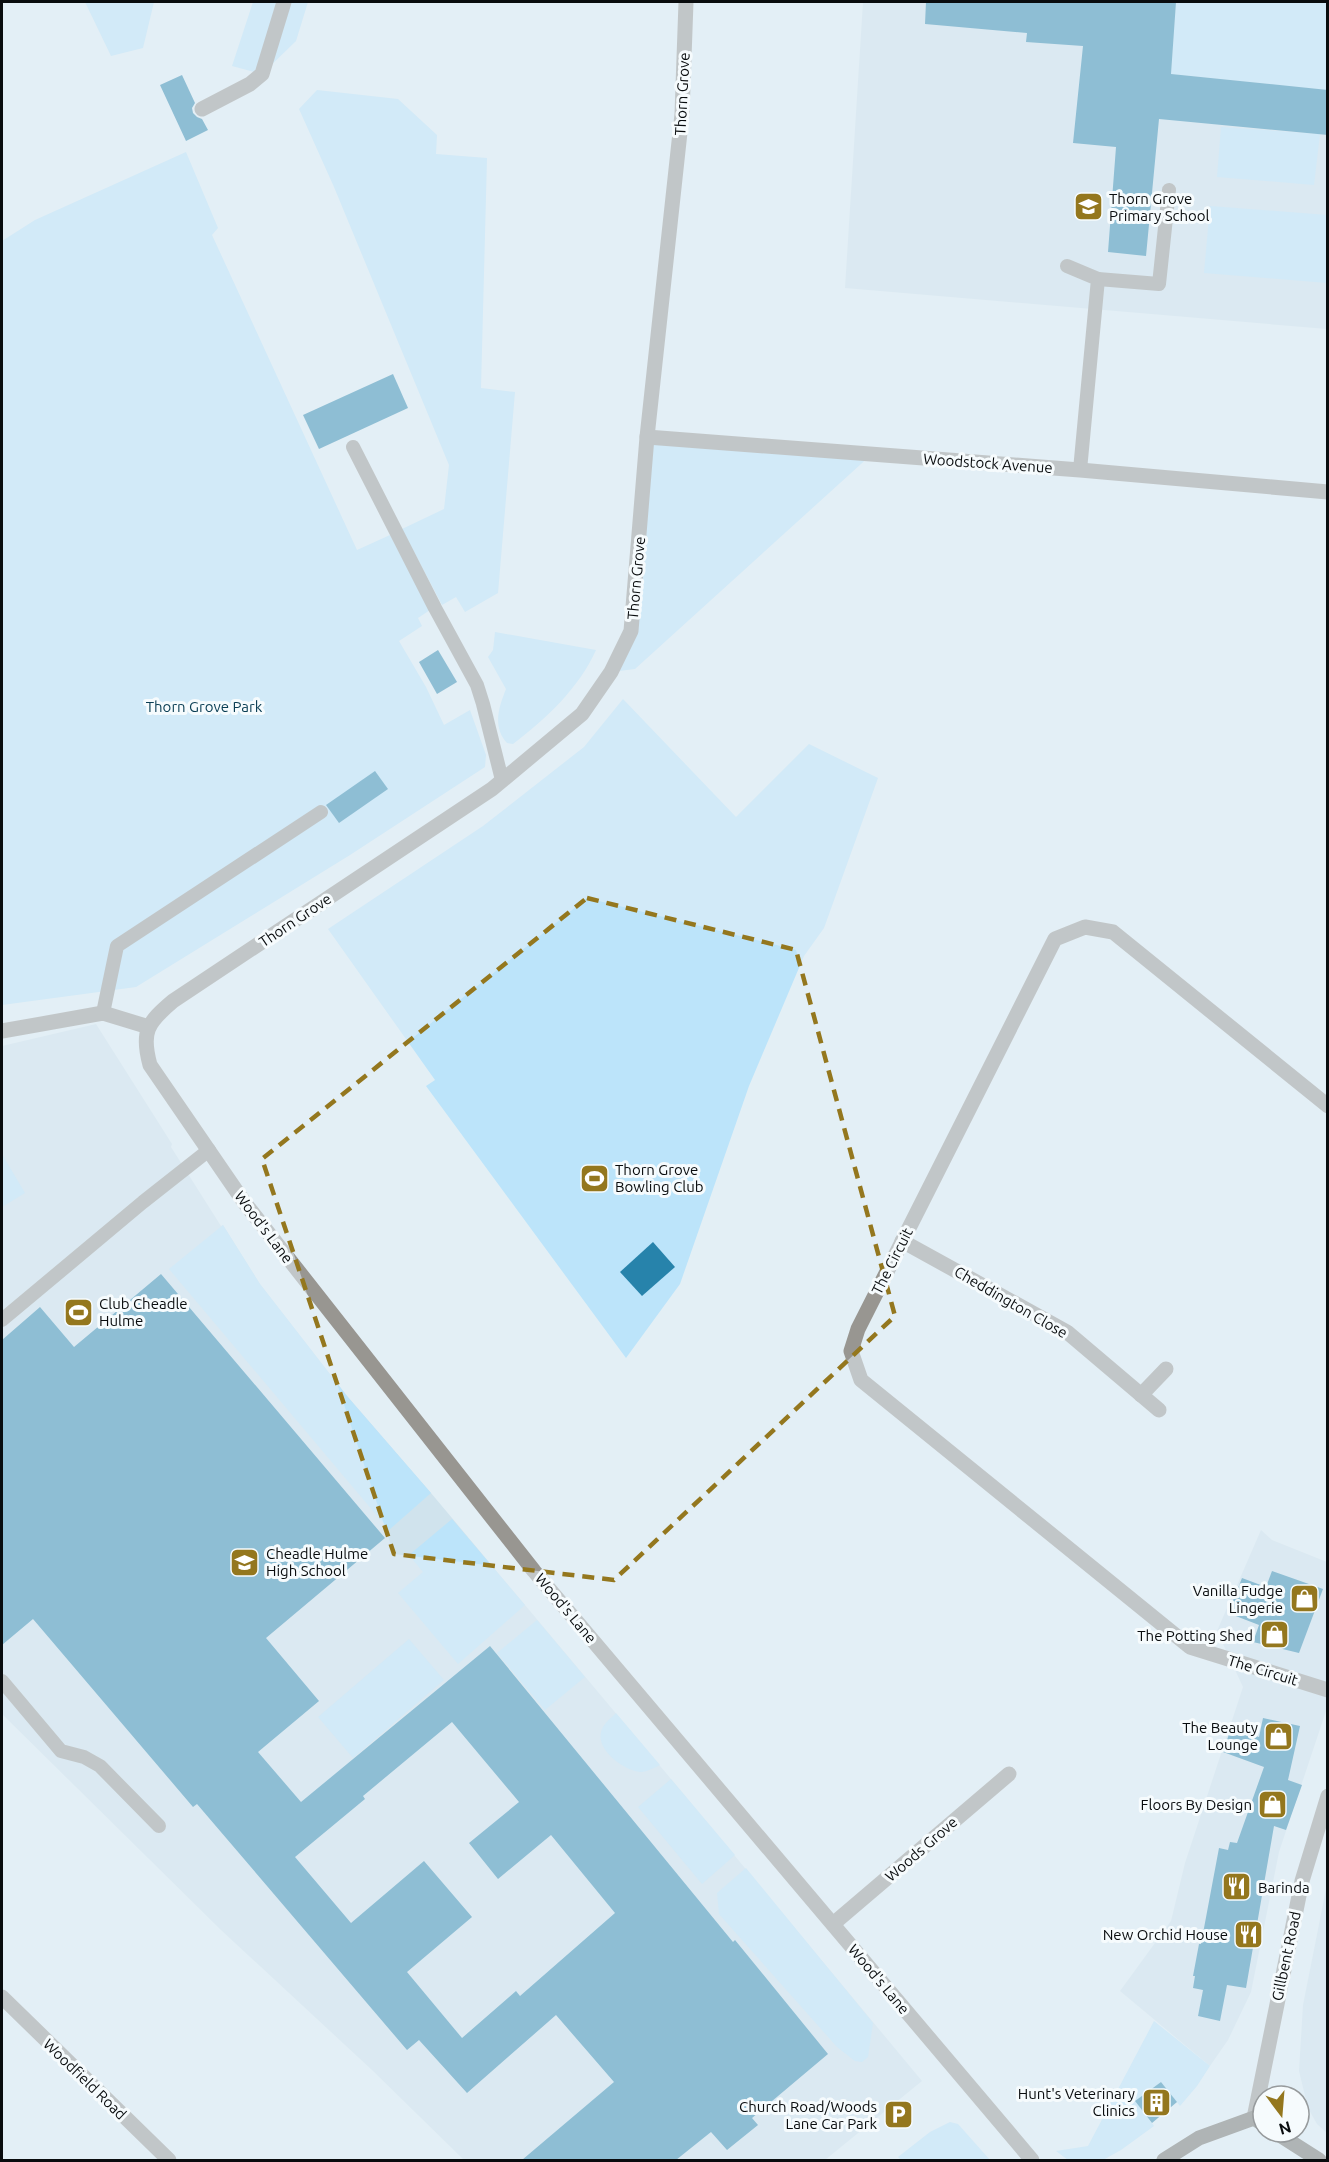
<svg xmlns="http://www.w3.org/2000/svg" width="1329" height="2162" font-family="Ubuntu,sans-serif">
	<rect width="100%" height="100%" fill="#e3eff5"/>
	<g fill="#d0e3ed">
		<path d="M863,2H1327V329L845,288Z"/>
		<path d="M96,1024L172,1144L171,1147L221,1226L223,1225L260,1284L347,1396L431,1493L671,1779L922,2081L825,2160H464L372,2070L221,1930L2,1714V1046Z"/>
		<path d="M1261,1530L1272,1540L1327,1562L1328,1705L1279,1852L1251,1992L1228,2040L1210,2066L1120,1991L1171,1921L1185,1863L1243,1687L1217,1631Z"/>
		<path d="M1327,1884H1328L1327,2133L1317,2124L1308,2108L1299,2071L1303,2005Z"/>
	</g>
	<g fill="#bce4fa">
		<path d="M85,2H154L143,48L111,56Z"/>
		<path d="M253,2H308L296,41L262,74L232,66Z"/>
		<path d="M1176,2H1327V90L1171,74Z"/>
		<path d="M317,90L398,99L437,135L436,154L487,158L481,388L515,392L498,593L465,612L456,597L442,605L402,529L444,509L449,465L334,187L299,109Z"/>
		<path d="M1221,127L1320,134L1314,185L1217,177Z"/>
		<path d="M186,152L218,228L212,235L357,550L390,535L430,610L418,618L422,626L399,641L426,687L444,725L470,710L486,755L485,767L350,855L136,987L2,1005V241L35,220Z"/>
		<path d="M1210,206L1327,215V283L1204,273Z"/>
		<path d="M647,437L872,454L635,669L611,672L631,631Z"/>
		<path d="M495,632L596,650C579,688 546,719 513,744L507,743C492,726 499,707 506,689L488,657L493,650Z"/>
		<path d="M623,699L736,817L809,744L878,778L824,928L804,956L749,1086L680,1284L626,1358L426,1086L435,1080L328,929L483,826L584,747Z"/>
		<path d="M2,1154L25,1193L2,1207Z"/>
		<path d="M223,1225L260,1284L347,1396L431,1493L389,1530L169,1269Z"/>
		<path d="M452,1519L525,1605L458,1664L398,1593L423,1572L409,1555Z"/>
		<path d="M537,1620L585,1677L545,1710L497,1653Z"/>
		<path d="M409,1639L444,1680L353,1758L318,1717Z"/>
		<path d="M616,1713L660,1765C654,1768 648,1771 642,1772C625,1772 596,1750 601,1732C603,1724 610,1719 616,1713Z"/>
		<path d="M671,1779L735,1855L702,1884L638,1807Z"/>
		<path d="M746,1868L873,2023L868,2057L862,2062L855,2061L837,2047L719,1914L717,1893Z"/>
		<path d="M1154,2021L1210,2066L1197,2086L1180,2106L1161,2082L1135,2101L1154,2126L1121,2150L1103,2160H1068L1056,2151L1088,2146Z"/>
		<path d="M950,2122L958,2124L990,2160H901L898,2157L930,2132Z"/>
	</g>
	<g fill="#2783ab" fill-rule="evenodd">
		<path d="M926,2H1176L1171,74L1328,90V135L1159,119L1146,256L1108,252L1116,147L1073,143L1083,46L1026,42L1027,33L925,24Z"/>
		<path d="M182,75L195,103L192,108L193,113L197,117L202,119L208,130L186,141L160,85Z"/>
		<path d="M393,374L408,408L319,449L303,415Z"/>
		<path d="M438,650L457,682L437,694L419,662Z"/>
		<path d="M375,771L388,789L339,823L326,805Z"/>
		<path d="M653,1242L675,1267L642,1296L620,1272Z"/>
		<path d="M161,1274L385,1538L266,1638L319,1701L258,1752L301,1802L490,1646L733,1942L735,1940L828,2054L752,2118L758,2125L727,2150L711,2132L676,2160H522L614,2082L556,2015L467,2093L419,2040L407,2050L197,1804L193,1807L33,1619L2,1645V1340L40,1307L74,1347ZM452,1722L519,1802L469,1843L498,1879L551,1835L615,1913L520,1996L516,1991L462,2038L407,1972L472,1917L424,1861L351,1923L295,1857L365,1799L363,1796Z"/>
		<path d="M1272,1571L1323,1589L1299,1653L1253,1642L1259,1625L1228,1613L1242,1578L1266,1587Z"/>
		<path d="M1263,1718L1300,1726L1288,1780L1302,1785L1286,1830L1274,1826L1246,1988L1227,1985L1220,2021L1198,2016L1203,1990L1193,1988L1195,1976H1193L1199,1944H1201L1219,1848L1228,1850L1230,1842L1237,1843L1264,1767L1223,1752L1231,1728L1259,1737Z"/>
		<path d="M1161,2082L1177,2102L1152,2123L1135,2101Z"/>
	</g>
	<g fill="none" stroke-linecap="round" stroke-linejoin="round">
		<g stroke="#989691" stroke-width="14">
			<path d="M1067,266L1098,279L1080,470"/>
			<path d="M1098,279L1159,284L1169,190"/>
			<path d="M353,447L435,608L477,685L483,704L502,780"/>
			<path d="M103,1013L117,946L321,812"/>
			<path d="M2,1320L143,1202L209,1150"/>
			<path d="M2,1681L61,1751L84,1757L100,1766L159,1826"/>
		</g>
		<g stroke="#989691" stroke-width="15">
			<path d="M686,2L682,114L647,437L631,631L611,672L582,714L492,789L173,1001C147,1023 141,1032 150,1065L244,1202L534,1571L1032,2160"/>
			<path d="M202,109L250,84L262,74L284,2"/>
			<path d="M647,437L1080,470L1328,492"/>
			<path d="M2,1031L103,1013L149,1027"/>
			<path d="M1328,1106L1113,932L1085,927L1055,939L858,1329L851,1351L861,1380L1190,1647L1328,1690"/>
			<path d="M902,1241L1067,1332L1159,1410"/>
			<path d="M1141,1395L1166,1369"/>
			<path d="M833,1924L1009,1774"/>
			<path d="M2,1997L169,2160"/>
		</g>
		<path stroke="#989691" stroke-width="15" d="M1254,2118L1302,1881L1328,1796"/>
		<g stroke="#6f6d66" stroke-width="15">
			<path d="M1275,2132L1319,2160"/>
			<path d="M1164,2160L1199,2138L1254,2118L1263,2124"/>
		</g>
	</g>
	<path d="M0 0H1329V2162H0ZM587,898L796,950L895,1316L614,1580L394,1554L262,1159Z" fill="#e3eff5" fill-opacity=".55" fill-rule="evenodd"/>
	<path fill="none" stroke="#94771e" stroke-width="4.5" stroke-dasharray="12 8" stroke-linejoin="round" d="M587,898L796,950L895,1316L614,1580L394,1554L262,1159Z"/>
	<defs>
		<symbol id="school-square" viewBox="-11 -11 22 22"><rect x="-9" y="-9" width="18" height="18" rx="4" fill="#94771e" stroke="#f6fbfd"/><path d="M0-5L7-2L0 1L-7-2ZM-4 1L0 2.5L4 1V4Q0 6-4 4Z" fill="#fff"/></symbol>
		<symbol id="stadium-square" viewBox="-11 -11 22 22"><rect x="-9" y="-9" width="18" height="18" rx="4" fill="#94771e" stroke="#f6fbfd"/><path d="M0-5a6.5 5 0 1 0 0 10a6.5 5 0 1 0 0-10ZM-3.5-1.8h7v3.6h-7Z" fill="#fff"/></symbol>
		<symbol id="shop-square" viewBox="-11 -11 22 22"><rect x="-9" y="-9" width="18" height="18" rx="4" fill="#94771e" stroke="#f6fbfd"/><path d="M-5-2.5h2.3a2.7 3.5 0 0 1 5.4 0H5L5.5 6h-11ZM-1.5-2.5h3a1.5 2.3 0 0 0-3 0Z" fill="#fff"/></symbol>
		<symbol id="restaurant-square" viewBox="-11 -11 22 22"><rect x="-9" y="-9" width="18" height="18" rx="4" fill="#94771e" stroke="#f6fbfd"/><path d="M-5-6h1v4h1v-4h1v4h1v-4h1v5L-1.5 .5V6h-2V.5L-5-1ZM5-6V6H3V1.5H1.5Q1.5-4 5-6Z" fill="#fff"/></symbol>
		<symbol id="building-square" viewBox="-11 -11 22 22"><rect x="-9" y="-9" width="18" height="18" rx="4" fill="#94771e" stroke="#f6fbfd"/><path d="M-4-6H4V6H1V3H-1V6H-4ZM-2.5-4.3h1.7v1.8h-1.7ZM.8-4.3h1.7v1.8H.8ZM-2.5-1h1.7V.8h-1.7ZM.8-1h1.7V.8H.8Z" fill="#fff"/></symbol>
		<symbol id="parking-square" viewBox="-11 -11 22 22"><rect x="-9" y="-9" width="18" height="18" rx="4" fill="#94771e" stroke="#f6fbfd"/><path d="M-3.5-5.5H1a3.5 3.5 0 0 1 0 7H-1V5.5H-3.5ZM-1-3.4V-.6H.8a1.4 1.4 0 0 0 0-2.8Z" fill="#fff"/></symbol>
	</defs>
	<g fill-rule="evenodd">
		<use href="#school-square" x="1072" y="190" width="33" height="33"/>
		<use href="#stadium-square" x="578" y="1162" width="33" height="33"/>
		<use href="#stadium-square" x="62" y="1296" width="33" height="33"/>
		<use href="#school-square" x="228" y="1546" width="33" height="33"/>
		<use href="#shop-square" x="1288" y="1582" width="33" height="33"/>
		<use href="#shop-square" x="1258" y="1618" width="33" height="33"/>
		<use href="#shop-square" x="1262" y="1720" width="33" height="33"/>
		<use href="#shop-square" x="1256" y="1788" width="33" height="33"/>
		<use href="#restaurant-square" x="1220" y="1870" width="33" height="33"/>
		<use href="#restaurant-square" x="1232" y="1918" width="33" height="33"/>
		<use href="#building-square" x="1140" y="2086" width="33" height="33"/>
		<use href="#parking-square" x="882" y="2098" width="33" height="33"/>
	</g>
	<g text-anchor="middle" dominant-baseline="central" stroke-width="6" stroke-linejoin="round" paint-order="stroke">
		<g font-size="15" fill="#090c0e" stroke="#f6fbfd">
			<text transform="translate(682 94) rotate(-87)">Thorn Grove</text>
			<text transform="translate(988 463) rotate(4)">Woodstock Avenue</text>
			<text transform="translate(636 578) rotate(-85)">Thorn Grove</text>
			<text transform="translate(295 920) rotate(-34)">Thorn Grove</text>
			<text transform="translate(264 1227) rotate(53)">Wood's Lane</text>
			<text transform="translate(892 1261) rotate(-63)">The Circuit</text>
			<text transform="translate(1011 1302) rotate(30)">Cheddington Close</text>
			<text transform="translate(566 1608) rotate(50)">Wood's Lane</text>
			<text transform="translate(1263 1670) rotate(17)">The Circuit</text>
			<text transform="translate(921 1849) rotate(-41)">Woods Grove</text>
			<text transform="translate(1286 1956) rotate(-78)">Gillbent Road</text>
			<text transform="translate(879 1979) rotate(50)">Wood's Lane</text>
			<text transform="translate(85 2079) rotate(44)">Woodfield Road</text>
		</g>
		<g font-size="15" fill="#090c0e" stroke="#f6fbfd" text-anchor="end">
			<text x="1109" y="198" text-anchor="start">Thorn Grove<tspan x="1109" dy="17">Primary School</tspan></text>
			<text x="615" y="1169" text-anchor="start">Thorn Grove<tspan x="615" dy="17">Bowling Club</tspan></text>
			<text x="99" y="1303" text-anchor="start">Club Cheadle<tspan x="99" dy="17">Hulme</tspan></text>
			<text x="266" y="1553" text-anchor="start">Cheadle Hulme<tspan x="266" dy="17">High School</tspan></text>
			<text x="1283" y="1590">Vanilla Fudge<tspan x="1283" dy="17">Lingerie</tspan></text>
			<text x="1253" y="1635">The Potting Shed</text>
			<text x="1258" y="1727">The Beauty<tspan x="1258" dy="17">Lounge</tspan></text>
			<text x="1252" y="1804">Floors By Design</text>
			<text x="1258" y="1887" text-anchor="start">Barinda</text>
			<text x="1228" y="1934">New Orchid House</text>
			<text x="1135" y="2093">Hunt's Veterinary<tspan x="1135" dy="17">Clinics</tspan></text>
			<text x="877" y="2106">Church Road/Woods<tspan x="877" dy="17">Lane Car Park</tspan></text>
		</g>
		<g font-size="15" fill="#093d53" stroke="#f6fbfd">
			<text x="204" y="706">Thorn Grove Park</text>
		</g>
	</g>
	<rect width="1329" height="2162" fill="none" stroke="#090c0e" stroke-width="6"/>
	<g transform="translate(1281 2114) rotate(164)"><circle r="28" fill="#f6fbfd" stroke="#979b9d" stroke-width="1.5"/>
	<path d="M0-4.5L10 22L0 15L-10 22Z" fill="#94771e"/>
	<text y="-9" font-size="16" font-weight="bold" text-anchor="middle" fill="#090c0e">N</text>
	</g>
</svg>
